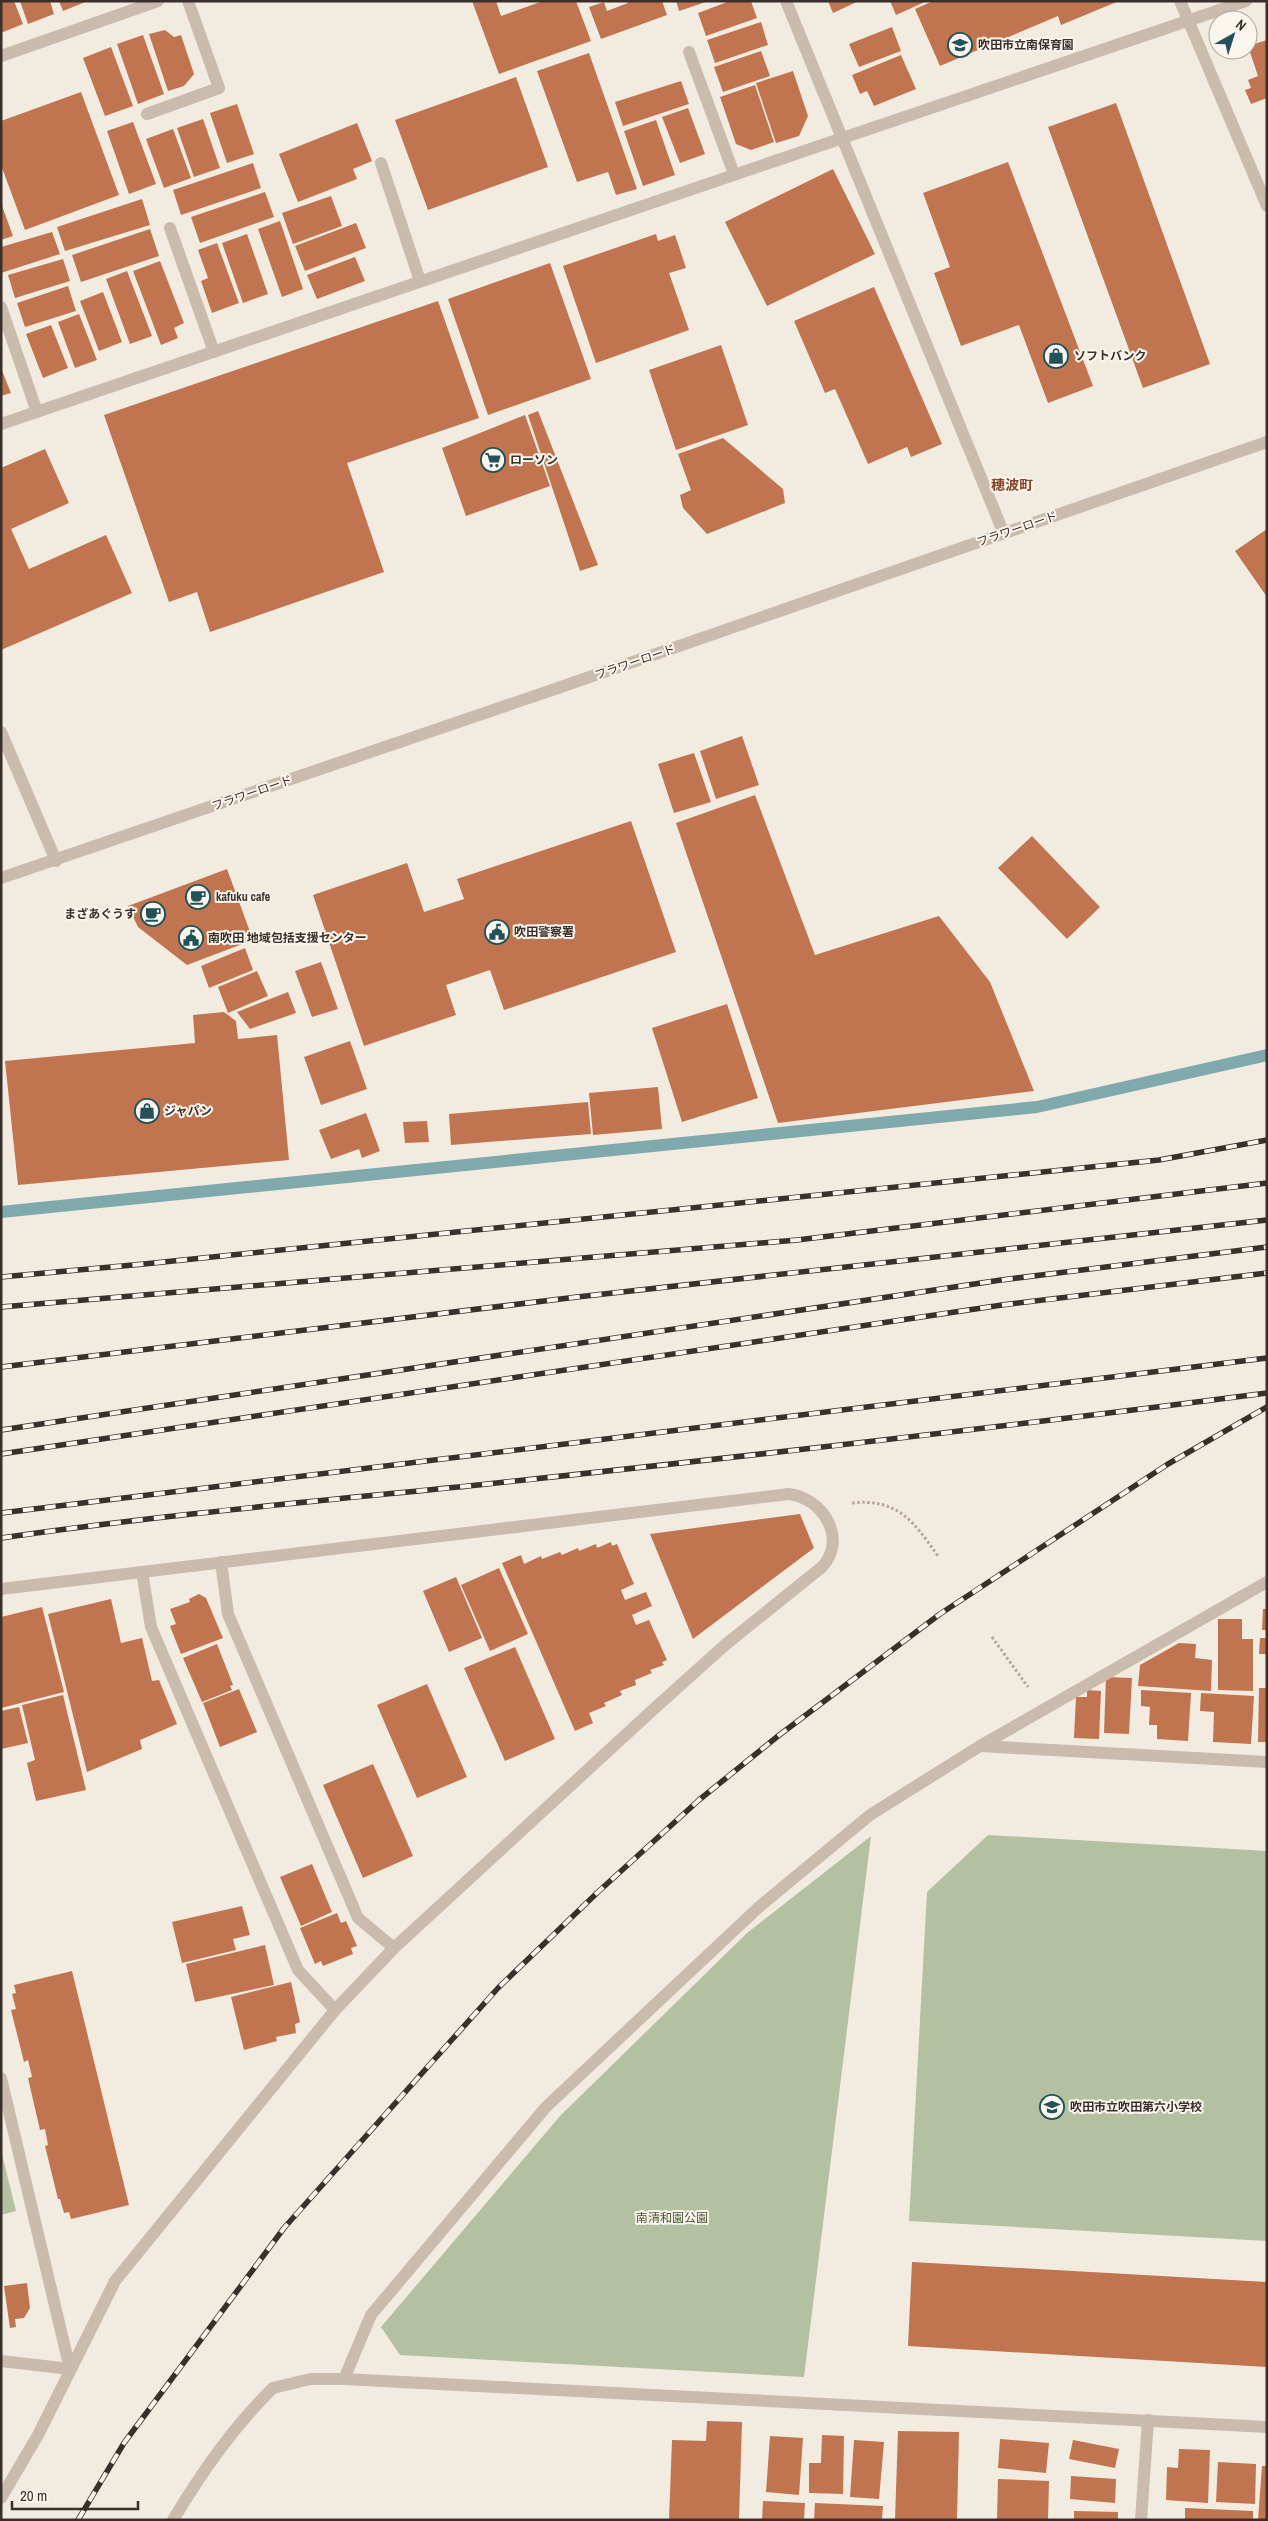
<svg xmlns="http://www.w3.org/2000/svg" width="1268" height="2521" font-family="'Archivo Narrow','Noto Sans JP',sans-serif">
	<rect width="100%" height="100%" fill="#f2ebe0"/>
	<g fill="#b4c1a0">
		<path d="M988,1835L1267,1851V2241L909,2221L927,1892Z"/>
		<path d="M871,1836L804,2377L400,2355L381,2327L560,2116L747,1933Z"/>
		<path d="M1,2150L16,2211L1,2215Z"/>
	</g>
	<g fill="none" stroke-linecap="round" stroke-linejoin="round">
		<path stroke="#80a9ae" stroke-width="12" d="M1,1212L1037,1107L1267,1055"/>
	</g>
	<g fill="#c17450">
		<path d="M1,1H14L23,24L1,33Z"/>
		<path d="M20,1H50L54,14L28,24Z"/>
		<path d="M59,1H88L63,11Z"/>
		<path d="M472,1H496L501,16L543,1H576L591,41L499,74Z"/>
		<path d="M627,1H662L667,15L601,39L589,7L604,2L607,11L628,3Z"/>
		<path d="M676,1H706V2L679,11Z"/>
		<path d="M730,1H751L757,18L706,36L698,13Z"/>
		<path d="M828,1H859L833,13Z"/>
		<path d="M890,1H927L896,15Z"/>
		<path d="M933,1H1119L1061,25L1058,16L940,66L915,9Z"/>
		<path d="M761,22L768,45L715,63L707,40Z"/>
		<path d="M892,27L901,51L859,67L849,44Z"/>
		<path d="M165,30L174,37L181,35L194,74L184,86L168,91L149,34Z"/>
		<path d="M143,35L164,94L138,104L117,44Z"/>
		<path d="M1267,40V98L1251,104L1245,90L1251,88L1248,80L1258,76L1248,46Z"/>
		<path d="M111,47L133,106L105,116L83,58Z"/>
		<path d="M761,51L770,76L723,92L714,67Z"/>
		<path d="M589,53L637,189L616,195L608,172L577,182L537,71Z"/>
		<path d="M901,55L916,89L874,106L867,91L860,94L852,75Z"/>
		<path d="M793,71L808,116L799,136L776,143L756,83Z"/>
		<path d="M516,77L548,167L428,210L395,120Z"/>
		<path d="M681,81L689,104L623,126L615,102Z"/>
		<path d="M755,85L774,142L751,150L736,144L720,97Z"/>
		<path d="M81,92L119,195L25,230L1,165V121Z"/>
		<path d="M1116,103L1210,364L1143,388L1048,127Z"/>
		<path d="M237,104L254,154L227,163L210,113Z"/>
		<path d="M688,108L705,154L680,163L662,117Z"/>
		<path d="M203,119L220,168L194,177L177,128Z"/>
		<path d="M656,120L675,175L643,186L624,131Z"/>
		<path d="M133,122L156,184L129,194L107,131Z"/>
		<path d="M357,123L372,161L353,169L357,179L298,202L279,154Z"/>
		<path d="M173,129L191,178L164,188L146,139Z"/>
		<path d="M1008,162L1093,386L1048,403L1019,325L961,346L934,273L950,267L923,193Z"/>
		<path d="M253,163L261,188L181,215L173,190Z"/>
		<path d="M833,169L875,254L767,306L725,222Z"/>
		<path d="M265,192L274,217L200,243L191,217Z"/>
		<path d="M331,196L342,226L293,244L282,213Z"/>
		<path d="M142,199L150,225L65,251L57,227Z"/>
		<path d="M1,203L13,236L1,240Z"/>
		<path d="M280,221L303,289L282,297L258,229Z"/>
		<path d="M356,223L366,248L305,271L295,246Z"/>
		<path d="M150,229L159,256L81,282L72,255Z"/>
		<path d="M52,232L60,254L1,273V247Z"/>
		<path d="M247,234L268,294L243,303L222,243Z"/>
		<path d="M656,234L658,241L675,235L686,268L669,273L689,330L596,363L563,266Z"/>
		<path d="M217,243L239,303L212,313L201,281L208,278L198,250Z"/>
		<path d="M355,257L365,281L317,299L307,275Z"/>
		<path d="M63,259L70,281L15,298L8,275Z"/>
		<path d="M160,261L184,323L174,328L178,338L161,345L133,271Z"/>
		<path d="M550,263L591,379L488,415L448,299Z"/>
		<path d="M127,271L152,336L130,344L106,279Z"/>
		<path d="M68,286L76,311L25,327L17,303Z"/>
		<path d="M874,287L942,444L911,457L907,447L868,464L835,389L825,393L794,321Z"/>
		<path d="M103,292L122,342L99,351L80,301Z"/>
		<path d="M438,301L479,418L347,463L384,572L210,632L197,592L169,602L104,415Z"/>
		<path d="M79,314L97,360L75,368L58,322Z"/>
		<path d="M51,325L68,368L43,378L26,334Z"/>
		<path d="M721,345L748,425L676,450L649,370Z"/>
		<path d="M1,368L11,393L1,396Z"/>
		<path d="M538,411L598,565L580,571L528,415Z"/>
		<path d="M525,415L550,486L466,516L442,448Z"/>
		<path d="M723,438L783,489L785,503L707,534L683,508L680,495L691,490L678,454Z"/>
		<path d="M45,449L69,503L11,529L29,569L106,535L132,593L1,650V468Z"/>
		<path d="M1267,529V597L1235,551Z"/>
		<path d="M742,736L759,785L716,799L700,751Z"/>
		<path d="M694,753L711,802L674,813L658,764Z"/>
		<path d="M755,795L815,955L939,916L990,982L1034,1091L778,1123L676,823Z"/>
		<path d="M631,821L676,952L504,1010L490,970L446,985L456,1015L364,1046L313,895L407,863L424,912L464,899L457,879Z"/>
		<path d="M1032,836L1100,907L1067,939L998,868Z"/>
		<path d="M227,869L253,940L187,965L138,927L128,906Z"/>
		<path d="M245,948L253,970L209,988L201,966Z"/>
		<path d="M321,962L338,1009L312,1017L295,971Z"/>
		<path d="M257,971L268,996L228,1013L218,987Z"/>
		<path d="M288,992L296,1013L250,1029L237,1012Z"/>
		<path d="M727,1004L758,1098L682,1122L652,1028Z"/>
		<path d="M224,1012L236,1021L238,1039L277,1035L289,1160L18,1185L5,1061L195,1043L193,1015Z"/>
		<path d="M350,1041L367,1089L321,1105L304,1057Z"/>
		<path d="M658,1087L662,1129L593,1135L589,1093Z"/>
		<path d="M588,1102L591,1134L451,1145L449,1114Z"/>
		<path d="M366,1113L380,1151L362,1158L359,1149L331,1159L319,1130Z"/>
		<path d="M427,1121L429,1142L405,1143L403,1122Z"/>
		<path d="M800,1514L814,1548L693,1639L650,1534Z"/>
		<path d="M611,1542L612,1546L617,1544L634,1584L621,1590L625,1600L646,1592L652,1606L632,1615L636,1625L649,1620L667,1660L662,1662L664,1665L650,1670L652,1673L635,1680L636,1685L620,1691L622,1695L604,1703L606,1706L589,1713L593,1723L575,1731L502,1563L521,1555L524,1564L541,1556L542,1559L560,1552L562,1555L578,1548L579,1551L596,1544L597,1548Z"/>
		<path d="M499,1568L528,1634L490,1651L461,1585Z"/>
		<path d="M456,1577L482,1638L449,1652L423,1591Z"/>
		<path d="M199,1594L206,1598L223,1638L181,1654L170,1626L176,1624L170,1609L190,1602L189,1599Z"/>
		<path d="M111,1599L121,1643L142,1638L152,1681L159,1680L177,1724L140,1740L142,1749L87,1772L48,1614Z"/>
		<path d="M42,1607L64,1692L1,1708V1617Z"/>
		<path d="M1263,1609H1267V1630H1262Z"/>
		<path d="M1218,1619H1242V1639H1253V1691L1218,1690Z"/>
		<path d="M1260,1638H1267V1654H1259Z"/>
		<path d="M1179,1643L1196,1644L1195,1658L1212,1660L1211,1691L1138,1686L1140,1665Z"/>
		<path d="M217,1644L233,1685L230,1686L232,1690L202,1702L183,1658Z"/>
		<path d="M515,1647L555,1739L505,1761L464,1668Z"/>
		<path d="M1106,1677L1132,1678L1129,1734L1104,1733Z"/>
		<path d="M427,1684L467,1777L417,1798L377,1705Z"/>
		<path d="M1259,1688H1267V1742H1258Z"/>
		<path d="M239,1689L257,1732L220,1747L203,1703Z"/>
		<path d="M1087,1690L1101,1691L1099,1739L1074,1738L1076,1697H1087Z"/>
		<path d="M1141,1690L1191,1693L1188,1741L1157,1739V1725H1149L1150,1707L1141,1706Z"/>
		<path d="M1201,1693L1254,1696L1251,1744L1213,1742L1214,1712L1200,1711Z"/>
		<path d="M63,1695L86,1790L36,1801L27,1763L35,1760L22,1705Z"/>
		<path d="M19,1707L28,1743L1,1749V1711Z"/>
		<path d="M373,1764L413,1856L363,1878L323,1785Z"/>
		<path d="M312,1864L332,1912L301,1926L280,1877Z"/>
		<path d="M242,1906L250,1935L233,1939L236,1950L182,1963L172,1922Z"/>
		<path d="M337,1913L341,1923L346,1921L357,1946L351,1948L353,1954L323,1966L321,1961L315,1964L300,1928Z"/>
		<path d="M265,1945L274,1985L195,2002L186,1964Z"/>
		<path d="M72,1971L129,2205L71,2219L69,2212L64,2213L60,2199H58L45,2146L48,2145L45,2129L40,2130L28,2078L32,2077L28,2060L24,2062L11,2010L16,2009L12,1994L16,1993L14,1985Z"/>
		<path d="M291,1982L300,2022L295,2024L296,2033L276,2037L277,2041L244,2050L231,1997Z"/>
		<path d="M912,2262L1267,2282V2367L908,2346Z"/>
		<path d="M27,2283L30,2308L24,2318L15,2319L16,2327L10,2328L4,2286Z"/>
		<path d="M707,2421L742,2422L739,2520H669L672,2440L706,2441Z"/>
		<path d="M898,2431L959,2432L957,2520H895Z"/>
		<path d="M822,2435L844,2436L843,2494L809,2493V2463H821Z"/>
		<path d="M770,2436L803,2438L799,2495L766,2492Z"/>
		<path d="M1000,2439L1049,2443L1046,2473L998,2468Z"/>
		<path d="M854,2440L884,2442L879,2499L850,2497Z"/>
		<path d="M1073,2440L1119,2449L1115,2468L1069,2459Z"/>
		<path d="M1179,2449L1210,2450L1208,2503L1166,2500L1167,2467L1178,2468Z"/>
		<path d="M1218,2462L1256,2464L1255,2504L1216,2502Z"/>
		<path d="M1262,2466H1267V2520H1258Z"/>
		<path d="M1071,2476L1116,2479L1115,2503L1070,2499Z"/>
		<path d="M998,2479L1049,2481L1048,2520H997Z"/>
		<path d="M763,2501L805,2503L804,2520H762Z"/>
		<path d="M815,2503L883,2506L882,2520H814Z"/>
		<path d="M1185,2508L1253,2511V2520H1185Z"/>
		<path d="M1074,2511L1118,2512V2520H1074Z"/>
	</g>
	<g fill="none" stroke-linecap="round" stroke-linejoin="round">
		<g stroke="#b6a796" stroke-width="3" stroke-dasharray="2.5 2.5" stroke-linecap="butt">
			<path d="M852,1503C898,1498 914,1522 938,1556"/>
			<path d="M992,1637L1028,1687"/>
		</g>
		<path stroke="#cabcac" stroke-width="12" d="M1,307L37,412"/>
		<g stroke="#cabcac" stroke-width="12">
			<path d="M786,1L1004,534"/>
			<path d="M689,52L734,174"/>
			<path d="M1,56L158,1"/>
			<path d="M147,114L219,88L188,1"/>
			<path d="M381,163L420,281"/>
			<path d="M170,228L214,352"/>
			<path d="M1,424L1246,1"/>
			<path d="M1,732L56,861"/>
			<path d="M221,1562L228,1614L358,1918L394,1948"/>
			<path d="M142,1572L151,1627L298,1970L335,2010"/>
			<path d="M1,1589L789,1494C823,1498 848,1539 822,1567L725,1645L656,1707L394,1948L335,2010L115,2281L38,2435L1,2498"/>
			<path d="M980,1746L1267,1762"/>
			<path d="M1,2078L70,2369"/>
			<path d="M1,2361L70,2369"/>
			<path d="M344,2379L371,2315L546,2107L759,1907L870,1815L980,1746L1267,1582"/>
			<path d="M273,2388L310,2379H344L1267,2427"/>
			<path d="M1141,2520L1148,2420"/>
		</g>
		<g stroke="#cabcac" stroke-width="12">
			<path d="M1180,1L1267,206"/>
			<path d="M1,878L555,689L1267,442"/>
			<path d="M173,2520C202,2472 233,2427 273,2388"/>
		</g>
		<defs>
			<g id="rail">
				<path d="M1,1277L144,1264L1159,1160L1267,1140"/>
				<path d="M1,1307L797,1240L1267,1183"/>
				<path d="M1,1367L577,1297L1267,1220"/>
				<path d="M1,1430L1001,1280L1267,1247"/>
				<path d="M1,1454L1002,1305L1267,1273"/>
				<path d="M1,1513L1267,1358"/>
				<path d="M1,1538C160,1515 319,1501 478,1485C741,1457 1004,1427 1267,1393"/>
				<path d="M78,2520L124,2443L284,2228L498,1988L598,1892L699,1800L778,1736L940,1614L1168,1464L1267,1407"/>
			</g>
		</defs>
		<use href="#rail" stroke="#39302b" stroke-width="5.5"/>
		<use href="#rail" stroke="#faf5ed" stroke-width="4" stroke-dasharray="11" stroke-linecap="butt"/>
	</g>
	<defs>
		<symbol id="school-ring" viewBox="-11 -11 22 22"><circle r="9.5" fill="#faf5ed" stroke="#225159" stroke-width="1.5"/><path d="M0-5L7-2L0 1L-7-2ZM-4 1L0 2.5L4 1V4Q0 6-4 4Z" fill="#225159"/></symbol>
		<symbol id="shop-ring" viewBox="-11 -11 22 22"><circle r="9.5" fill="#faf5ed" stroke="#225159" stroke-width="1.5"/><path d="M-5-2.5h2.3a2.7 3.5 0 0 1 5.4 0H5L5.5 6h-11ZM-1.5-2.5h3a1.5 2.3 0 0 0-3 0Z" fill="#225159"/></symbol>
		<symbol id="supermarket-ring" viewBox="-11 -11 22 22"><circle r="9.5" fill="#faf5ed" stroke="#225159" stroke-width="1.5"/><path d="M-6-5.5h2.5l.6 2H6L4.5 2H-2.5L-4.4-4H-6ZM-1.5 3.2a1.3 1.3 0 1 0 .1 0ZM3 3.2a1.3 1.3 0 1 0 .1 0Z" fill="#225159"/></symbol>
		<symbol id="cafe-ring" viewBox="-11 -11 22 22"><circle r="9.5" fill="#faf5ed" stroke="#225159" stroke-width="1.5"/><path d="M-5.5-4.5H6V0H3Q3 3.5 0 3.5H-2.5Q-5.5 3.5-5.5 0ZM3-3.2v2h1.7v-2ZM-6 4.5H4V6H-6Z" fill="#225159"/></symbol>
		<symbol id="civic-ring" viewBox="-11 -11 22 22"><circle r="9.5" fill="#faf5ed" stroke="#225159" stroke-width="1.5"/><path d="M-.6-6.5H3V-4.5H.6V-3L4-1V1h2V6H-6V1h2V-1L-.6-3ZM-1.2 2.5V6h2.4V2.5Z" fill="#225159"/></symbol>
	</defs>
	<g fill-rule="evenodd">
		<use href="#school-ring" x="946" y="31" width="28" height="28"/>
		<use href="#shop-ring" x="1042" y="342" width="28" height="28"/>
		<use href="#supermarket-ring" x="479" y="446" width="28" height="28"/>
		<use href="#cafe-ring" x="184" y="883" width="28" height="28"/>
		<use href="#cafe-ring" x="139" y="900" width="28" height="28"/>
		<use href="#civic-ring" x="483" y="918" width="28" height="28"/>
		<use href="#civic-ring" x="177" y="924" width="28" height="28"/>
		<use href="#shop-ring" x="133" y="1097" width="28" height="28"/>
		<use href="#school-ring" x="1038" y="2093" width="28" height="28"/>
	</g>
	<g text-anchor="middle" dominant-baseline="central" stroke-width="4" stroke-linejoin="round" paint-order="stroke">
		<g font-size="12" font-weight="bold" fill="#39302b" stroke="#faf5ed" text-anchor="start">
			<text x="978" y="45">吹田市立南保育園</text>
			<text x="1074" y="356">ソフトバンク</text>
			<text x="510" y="460">ローソン</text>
			<text x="216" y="897">kafuku cafe</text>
			<text x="136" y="914" text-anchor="end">まざあぐうす</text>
			<text x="514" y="932">吹田警察署</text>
			<text x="208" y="938">南吹田 地域包括支援センター</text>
			<text x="164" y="1111">ジャパン</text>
			<text x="1070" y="2107">吹田市立吹田第六小学校</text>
		</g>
		<g font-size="12" fill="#39302b" stroke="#faf5ed">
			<text transform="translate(1017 529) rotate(-19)">フラワーロード</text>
			<text transform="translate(635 662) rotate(-19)">フラワーロード</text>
			<text transform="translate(252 793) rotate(-19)">フラワーロード</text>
		</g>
		<g font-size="12" fill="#45562f" stroke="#faf5ed">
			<text x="672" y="2218">南清和園公園</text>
		</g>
		<g font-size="14" font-weight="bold" fill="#854427" stroke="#faf5ed">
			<text x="1012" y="485">穂波町</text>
		</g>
	</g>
	<rect width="1268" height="2521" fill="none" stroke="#39302b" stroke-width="5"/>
	<g transform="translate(1233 35) rotate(39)"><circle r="24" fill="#faf5ed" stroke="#ada69f"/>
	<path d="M0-4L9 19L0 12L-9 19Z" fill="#225159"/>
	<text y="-8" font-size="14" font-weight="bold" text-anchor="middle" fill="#39302b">N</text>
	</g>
	<path d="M12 2501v8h126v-8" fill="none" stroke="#39302b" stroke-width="2.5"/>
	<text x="20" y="2501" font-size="15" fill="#39302b" stroke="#faf5ed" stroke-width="4" paint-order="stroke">20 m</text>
</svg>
